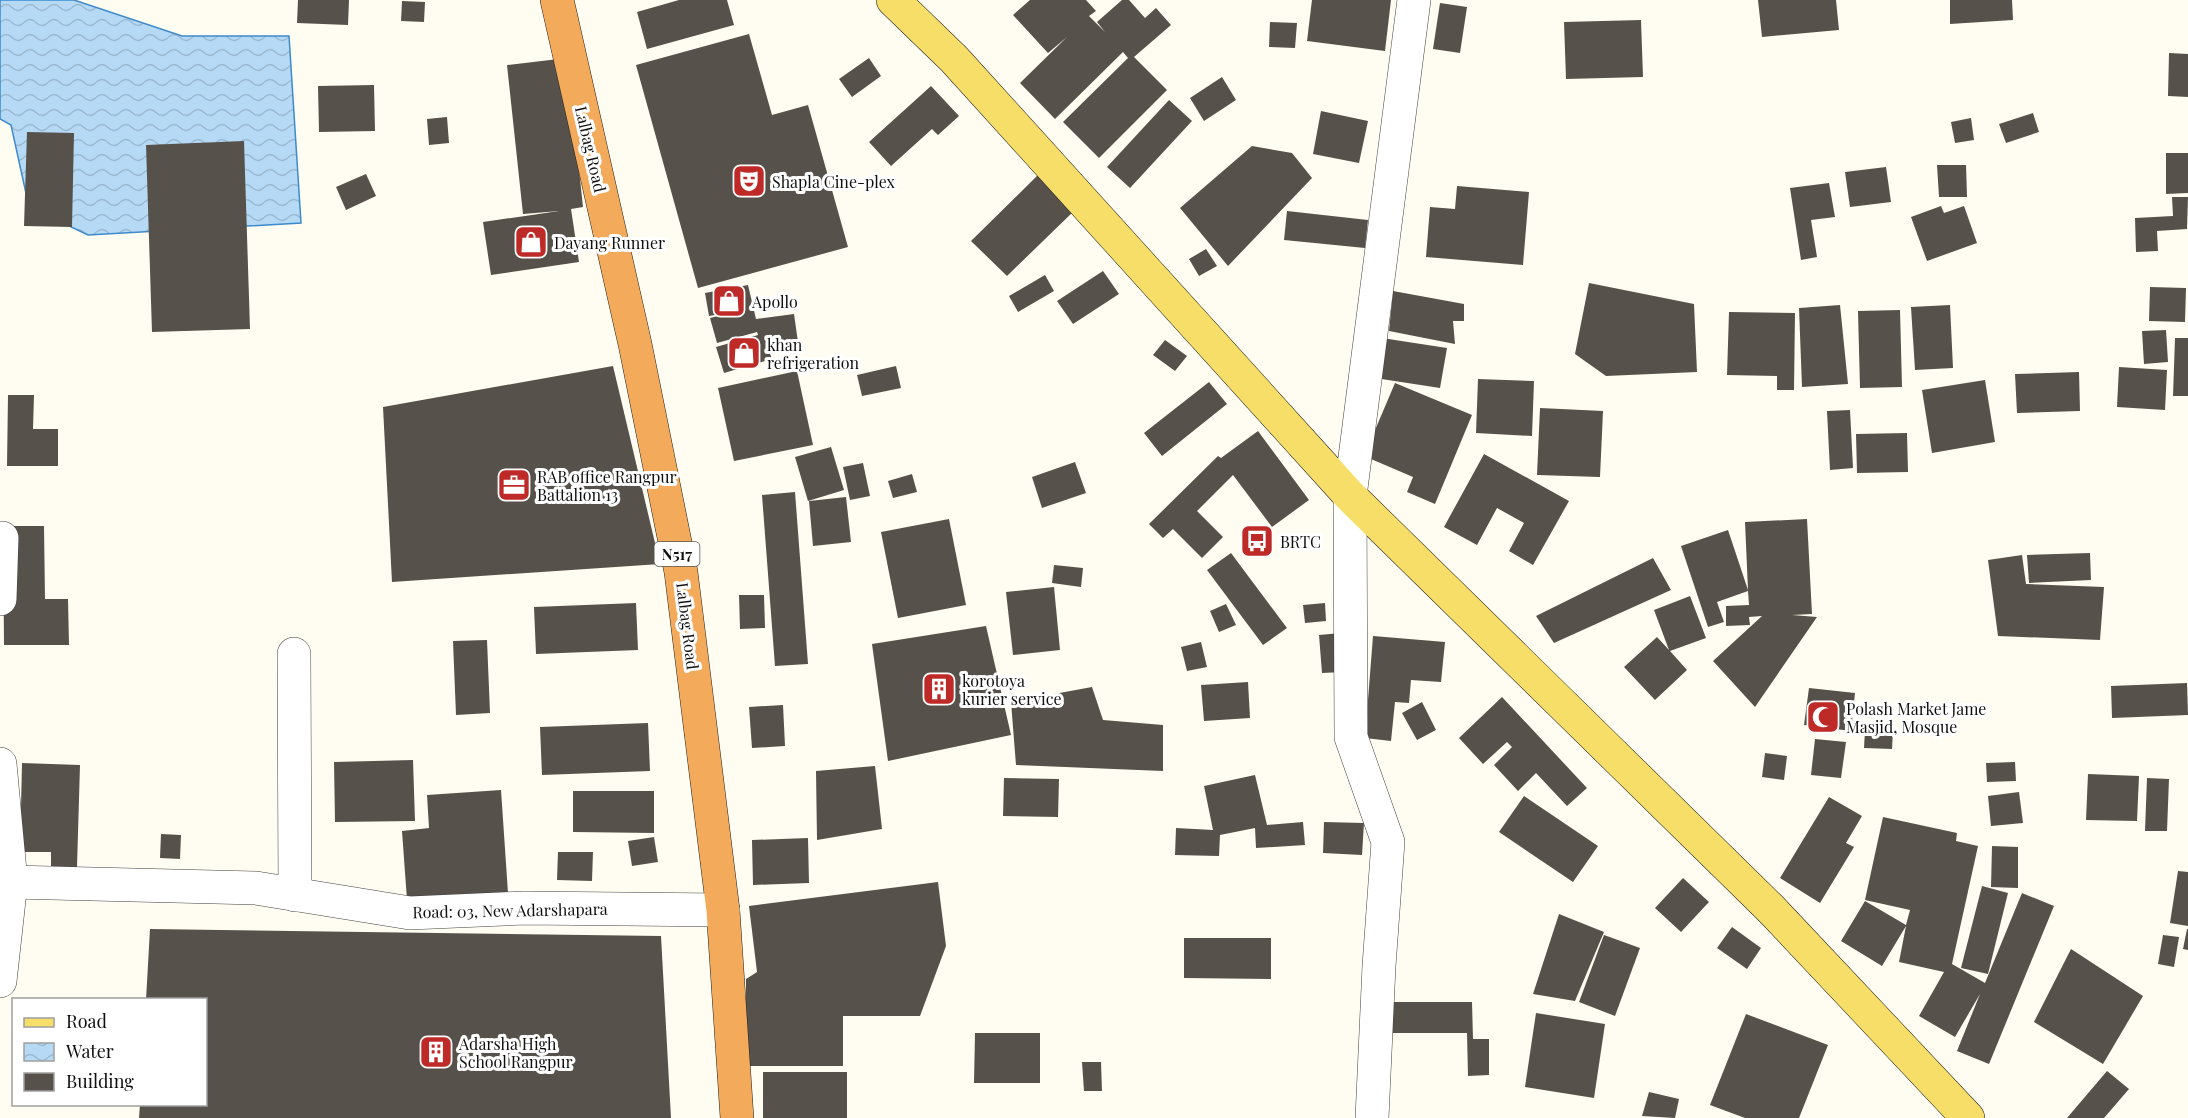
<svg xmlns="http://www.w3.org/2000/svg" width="2188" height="1118" font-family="'Playfair Display',serif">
	<defs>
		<pattern id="water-waves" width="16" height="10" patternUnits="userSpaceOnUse" patternTransform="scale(1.5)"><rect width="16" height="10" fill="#b6daf6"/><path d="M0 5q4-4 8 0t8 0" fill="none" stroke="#9bbad2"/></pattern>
	</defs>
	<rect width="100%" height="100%" fill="#fffdf1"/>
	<path fill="url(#water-waves)" stroke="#3d8acc" stroke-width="1.5" d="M0,0H74L182,36H289L301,223L88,235L29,207L11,125L0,119Z"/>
	<g fill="#57514b">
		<path d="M298,0H349L348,25L297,23Z"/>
		<path d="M679,0H727L734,25L647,49L637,12Z"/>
		<path d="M1030,0H1086L1096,11L1089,16L1105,32L1097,22L1122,0H1129L1145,18L1156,8L1171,25L1134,57L1167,90L1099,158L1063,122L1128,58L1123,52L1055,119L1020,83L1067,37L1048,53L1013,15Z"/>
		<path d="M1312,0H1391L1385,51L1307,41Z"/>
		<path d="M1758,0H1836L1839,30L1762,37Z"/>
		<path d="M1950,0H2012L2013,20L1950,24Z"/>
		<path d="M402,1L425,2L424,22L401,21Z"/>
		<path d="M1440,3L1467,7L1460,53L1433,49Z"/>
		<path d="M1641,20L1643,77L1566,79L1564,22Z"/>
		<path d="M1270,22L1297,23L1295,48L1269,47Z"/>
		<path d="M749,34L772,115L808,105L848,247L698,288L636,65Z"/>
		<path d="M2169,53L2188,54V97L2168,96Z"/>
		<path d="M567,58L583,207L571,209L579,262L491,275L483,222L559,211L523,214L507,65Z"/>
		<path d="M869,58L881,76L852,97L839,79Z"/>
		<path d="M1222,77L1236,100L1204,121L1190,98Z"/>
		<path d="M374,85L375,131L319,132L318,86Z"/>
		<path d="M931,86L959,116L938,135L932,129L891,166L869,142Z"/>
		<path d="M1169,100L1192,121L1130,188L1107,167Z"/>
		<path d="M1321,111L1368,121L1359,163L1313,154Z"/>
		<path d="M2033,113L2039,132L2006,143L1999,124Z"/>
		<path d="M447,117L449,143L429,145L427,119Z"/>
		<path d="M1971,118L1974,140L1955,143L1951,122Z"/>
		<path d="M27,132L74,133L72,227L24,226Z"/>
		<path d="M244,141L250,329L152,332L146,145Z"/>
		<path d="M1252,146L1292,153L1312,178L1228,266L1180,208Z"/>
		<path d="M2166,153H2188V193L2166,194Z"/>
		<path d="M1937,165H1966L1967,197H1939Z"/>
		<path d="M1886,167L1891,202L1850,207L1845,172Z"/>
		<path d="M1040,173L1076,209L1007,276L971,241Z"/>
		<path d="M366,174L376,196L346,210L336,187Z"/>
		<path d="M1829,183L1835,217L1811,220L1817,257L1801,260L1790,188Z"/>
		<path d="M1457,186L1529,192L1523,265L1426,257L1430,207L1455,209Z"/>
		<path d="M2172,197H2188L2187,229L2157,231L2158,251L2136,252L2135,218L2173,216Z"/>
		<path d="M1941,206L1944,213L1964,206L1977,243L1927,261L1911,217Z"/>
		<path d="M1287,211L1368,220L1365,248L1284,240Z"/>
		<path d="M1206,249L1217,266L1199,276L1189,259Z"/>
		<path d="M1103,271L1119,294L1073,324L1057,301Z"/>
		<path d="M1045,275L1054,291L1018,312L1009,296Z"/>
		<path d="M1589,283L1694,304L1697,372L1606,376L1575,354Z"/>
		<path d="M748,285L756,319L794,314L798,342L767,346L772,359L724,373L716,347L758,335L757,332L717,343L710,318L738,311L709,316L705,293Z"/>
		<path d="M2150,287L2186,288L2185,322L2149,321Z"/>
		<path d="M1393,291L1464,304V321H1453L1455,344L1389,331Z"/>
		<path d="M1840,305L1848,384L1802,387L1799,308Z"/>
		<path d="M1950,305L1953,368L1915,370L1911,307Z"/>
		<path d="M1900,310L1902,387L1860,388L1858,311Z"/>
		<path d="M1729,312L1795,313L1794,390H1777V376L1727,375Z"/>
		<path d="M2166,330L2168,362L2144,364L2142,331Z"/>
		<path d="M1382,338L1447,348L1440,388L1375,378Z"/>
		<path d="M2175,338H2188V396H2173Z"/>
		<path d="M1165,340L1187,356L1175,371L1153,355Z"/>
		<path d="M613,366L660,564L392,582L383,407Z"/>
		<path d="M896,366L901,388L862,396L857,375Z"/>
		<path d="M2119,367L2167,370L2165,410L2117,407Z"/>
		<path d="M797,371L813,445L734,461L718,388Z"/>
		<path d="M2079,372L2080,411L2017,413L2015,374Z"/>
		<path d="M1478,379L1534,381L1532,436L1476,433Z"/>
		<path d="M1985,380L1995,442L1932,453L1922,390Z"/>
		<path d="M1209,382L1227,404L1162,456L1144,433Z"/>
		<path d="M1395,383L1472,415L1435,504L1407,492L1413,477L1364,456Z"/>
		<path d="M8,395H34L33,429H58V466H7Z"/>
		<path d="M1540,408L1603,411L1600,477L1537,475Z"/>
		<path d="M1850,410L1853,468L1830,470L1827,411Z"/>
		<path d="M1258,431L1309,500L1272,527L1233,475L1197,511L1223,537L1202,558L1173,529L1163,538L1149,524L1218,456L1221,458Z"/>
		<path d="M1907,433L1908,472L1857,473L1856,434Z"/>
		<path d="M831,447L844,490L808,501L795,457Z"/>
		<path d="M1484,454L1569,501L1533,565L1509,551L1524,523L1497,508L1477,545L1444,527Z"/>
		<path d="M1075,462L1086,493L1042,508L1032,477Z"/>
		<path d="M863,463L870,496L850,500L843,467Z"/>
		<path d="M912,474L917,492L893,498L888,481Z"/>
		<path d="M795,492L808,664L775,666L762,495Z"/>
		<path d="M846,497L851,542L813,546L809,501Z"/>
		<path d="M949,519L966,605L898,618L881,532Z"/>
		<path d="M1807,519L1812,614L1792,615L1817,617L1755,707L1713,661L1762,616L1749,617L1750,625L1726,626V606L1749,605L1748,591L1717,602L1724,622L1708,627L1681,546L1728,530L1748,590L1745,522Z"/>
		<path d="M3,526H44L45,599H68L69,645H4Z"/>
		<path d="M1231,553L1287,628L1263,645L1207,570Z"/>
		<path d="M2090,553L2091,580L2029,583L2027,555Z"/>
		<path d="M2022,555L2026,584L2104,587L2100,640L1998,636L1988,560Z"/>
		<path d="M1653,558L1671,590L1554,643L1536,616Z"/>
		<path d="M1054,565L1083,568L1081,587L1052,583Z"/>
		<path d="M1054,587L1060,650L1013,655L1006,592Z"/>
		<path d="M739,595H764L765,628L740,629Z"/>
		<path d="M1690,596L1706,638L1670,651L1687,670L1655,700L1624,667L1657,637L1669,650L1654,610Z"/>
		<path d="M636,603L638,650L536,654L534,607Z"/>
		<path d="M1325,603L1326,621L1305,623L1303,605Z"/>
		<path d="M1226,604L1236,625L1219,632L1210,611Z"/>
		<path d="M986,626L1011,735L888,761L872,644Z"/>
		<path d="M1341,633L1343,672L1322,673L1319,635Z"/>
		<path d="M1373,636L1445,642L1441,682L1411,680L1409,703L1395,702L1391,741L1365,738Z"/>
		<path d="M487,640L490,713L456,715L453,641Z"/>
		<path d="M1201,642L1207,667L1187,671L1181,647Z"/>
		<path d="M1248,682L1250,718L1204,721L1201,685Z"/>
		<path d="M2187,683L2188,715L2112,718L2111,686Z"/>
		<path d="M1092,687L1103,720L1163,725V771L1016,765L1011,702Z"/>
		<path d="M1809,688L1855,693L1851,731L1804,725Z"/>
		<path d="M1502,697L1587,788L1567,806L1536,773L1518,791L1494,765L1512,747L1507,742L1483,764L1459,738Z"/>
		<path d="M1422,702L1436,730L1417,740L1402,713Z"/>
		<path d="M783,705L785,746L752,748L749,707Z"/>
		<path d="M648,723L650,771L542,775L540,727Z"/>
		<path d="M1865,730L1893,731L1892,749L1864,748Z"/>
		<path d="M1815,739L1846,742L1841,778L1811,775Z"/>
		<path d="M1765,753L1787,756L1784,780L1762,777Z"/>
		<path d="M413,760L415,821L335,822L334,762Z"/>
		<path d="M2015,762L2016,781L1987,782L1986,763Z"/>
		<path d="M22,763L80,765L77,867H51V852H20Z"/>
		<path d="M875,766L882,829L817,840L816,771Z"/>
		<path d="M2088,774L2139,776L2137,821L2086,820Z"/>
		<path d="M1255,775L1267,825L1303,822L1305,845L1256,848L1255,828L1220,835L1219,856L1175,855L1176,828L1213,830L1204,786Z"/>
		<path d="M1004,778L1059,779L1058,817L1003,816Z"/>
		<path d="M2147,778L2169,779L2167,831H2145Z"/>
		<path d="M501,790L508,893L407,900L402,831L429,828L427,795Z"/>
		<path d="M573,791H654V833L573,832Z"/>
		<path d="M2019,792L2023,823L1991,826L1988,796Z"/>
		<path d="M1524,796L1598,846L1573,882L1499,832Z"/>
		<path d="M1829,797L1862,816L1846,843L1854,847L1820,903L1780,878Z"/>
		<path d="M1883,817L1957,833L1956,841L1978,846L1952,964L1985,983L2022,893L2054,906L1989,1064L1957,1051L1980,994L1955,1037L1919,1016L1944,972L1899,962L1906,926L1882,966L1841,941L1865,901L1906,925L1910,910L1865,900Z"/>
		<path d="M1324,822L1364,823L1362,855L1323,853Z"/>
		<path d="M161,834L181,835L180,859L160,858Z"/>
		<path d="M654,837L658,862L632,866L628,841Z"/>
		<path d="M808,838L809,883L753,885L752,840Z"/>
		<path d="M1992,846L2018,847V888L1991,887Z"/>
		<path d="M558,852H593L592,881L557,880Z"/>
		<path d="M2178,871L2188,872V926L2170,923Z"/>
		<path d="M1683,878L1709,902L1681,932L1655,908Z"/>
		<path d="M938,882L946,946L920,1016H843V1066H746V979L757,972L749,906Z"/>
		<path d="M1982,886L2008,893L1988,974L1961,968Z"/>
		<path d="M1559,914L1604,932L1575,1001L1533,994Z"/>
		<path d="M1732,927L1761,948L1747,969L1717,948Z"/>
		<path d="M150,929L661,936L671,1118H139L140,1104H206V1000H146Z"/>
		<path d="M2187,929H2188V950L2183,949Z"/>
		<path d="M1604,935L1640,948L1615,1016L1579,1002Z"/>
		<path d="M2163,935L2179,937L2174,967L2158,964Z"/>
		<path d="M1184,938H1271V979L1184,978Z"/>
		<path d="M2071,949L2143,996L2103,1064L2034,1022Z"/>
		<path d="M1392,1002H1472L1473,1039H1489V1075L1468,1076L1467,1033H1392Z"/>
		<path d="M1536,1013L1605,1024L1594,1098L1525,1087Z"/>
		<path d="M1746,1014L1828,1045L1799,1118H1745L1710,1105Z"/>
		<path d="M975,1033H1040V1083H974Z"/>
		<path d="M1082,1062H1101L1102,1091H1084Z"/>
		<path d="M2107,1071L2129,1089L2104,1118H2067Z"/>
		<rect x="763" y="1072" width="84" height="46"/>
		<path d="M1649,1092L1679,1099L1675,1118L1642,1116Z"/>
	</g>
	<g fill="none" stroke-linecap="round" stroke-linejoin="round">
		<defs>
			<g id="minor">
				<path d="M0,538H2L0,599"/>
				<path d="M294,654L295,895"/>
				<path d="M0,764L11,882L0,981"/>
				<path d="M11,882L256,888L410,913L524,908L723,910"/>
				<path d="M1372,1118L1379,966L1388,842L1351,737L1350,496L1414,0"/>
			</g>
			<path id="major" d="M893,0L954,59L1350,496L1771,909L1968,1118"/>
			<path id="highway" d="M557,0L635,344L681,572L723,910L737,1118"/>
		</defs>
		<use href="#minor" stroke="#424242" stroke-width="34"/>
		<use href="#major" stroke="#202020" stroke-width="34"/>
		<use href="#highway" stroke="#202020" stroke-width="34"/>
		<use href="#minor" stroke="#fff" stroke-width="33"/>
		<use href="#major" stroke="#f7de68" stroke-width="33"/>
		<use href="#highway" stroke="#f3aa5b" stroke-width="33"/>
	</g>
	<defs>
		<symbol id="theatre-square" viewBox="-11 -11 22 22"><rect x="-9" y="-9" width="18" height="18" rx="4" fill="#be2a27" stroke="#fff"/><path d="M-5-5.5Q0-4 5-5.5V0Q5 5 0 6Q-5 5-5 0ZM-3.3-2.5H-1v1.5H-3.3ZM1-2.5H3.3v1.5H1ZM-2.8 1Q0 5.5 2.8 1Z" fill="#fff"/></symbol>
		<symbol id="shop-square" viewBox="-11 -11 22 22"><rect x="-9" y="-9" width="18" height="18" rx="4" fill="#be2a27" stroke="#fff"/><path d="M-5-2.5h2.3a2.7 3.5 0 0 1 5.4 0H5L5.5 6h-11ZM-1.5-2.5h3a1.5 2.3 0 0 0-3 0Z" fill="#fff"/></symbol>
		<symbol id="office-square" viewBox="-11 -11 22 22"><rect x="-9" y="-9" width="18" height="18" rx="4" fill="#be2a27" stroke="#fff"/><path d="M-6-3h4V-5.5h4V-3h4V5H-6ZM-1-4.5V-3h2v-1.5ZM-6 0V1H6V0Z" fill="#fff"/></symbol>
		<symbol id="bus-square" viewBox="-11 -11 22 22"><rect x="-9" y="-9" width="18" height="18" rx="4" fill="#be2a27" stroke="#fff"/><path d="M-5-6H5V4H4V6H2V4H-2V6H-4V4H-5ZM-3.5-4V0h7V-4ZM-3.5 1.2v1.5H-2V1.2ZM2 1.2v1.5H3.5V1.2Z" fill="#fff"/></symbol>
		<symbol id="building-square" viewBox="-11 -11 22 22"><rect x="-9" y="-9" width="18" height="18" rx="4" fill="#be2a27" stroke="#fff"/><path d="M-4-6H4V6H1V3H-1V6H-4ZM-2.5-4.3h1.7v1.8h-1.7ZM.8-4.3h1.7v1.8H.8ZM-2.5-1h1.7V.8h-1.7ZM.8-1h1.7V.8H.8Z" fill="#fff"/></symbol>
		<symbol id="mosque-square" viewBox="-11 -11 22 22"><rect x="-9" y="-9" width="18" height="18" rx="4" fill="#be2a27" stroke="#fff"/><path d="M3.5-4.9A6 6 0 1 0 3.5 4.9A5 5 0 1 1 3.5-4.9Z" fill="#fff"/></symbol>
	</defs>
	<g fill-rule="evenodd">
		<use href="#theatre-square" x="730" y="162" width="38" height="38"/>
		<use href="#shop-square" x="512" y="223" width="38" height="38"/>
		<use href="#shop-square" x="710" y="282" width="38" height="38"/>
		<use href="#shop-square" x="725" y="334" width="38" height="38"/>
		<use href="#office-square" x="495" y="466" width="38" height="38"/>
		<use href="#bus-square" x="1238" y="522" width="38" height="38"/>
		<use href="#building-square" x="920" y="670" width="38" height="38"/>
		<use href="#mosque-square" x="1804" y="698" width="38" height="38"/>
		<use href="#building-square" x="417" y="1033" width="38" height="38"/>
	</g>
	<g text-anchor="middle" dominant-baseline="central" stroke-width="6" stroke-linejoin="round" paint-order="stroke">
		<rect fill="#fff" stroke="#575757" stroke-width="1.5" x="654.5" y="542" width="45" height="24" rx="4.5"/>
		<g font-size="15" font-weight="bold" fill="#0f0f0f">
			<text x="677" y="554">N517</text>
		</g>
		<g font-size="16" fill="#0f0f0f" stroke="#fff">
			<text transform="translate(591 149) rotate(77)">Lalbag Road</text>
			<text transform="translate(688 626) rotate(83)">Lalbag Road</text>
			<text transform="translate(510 910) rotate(-1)">Road: 03, New Adarshapara</text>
		</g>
		<g font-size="16" fill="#0f0f0f" stroke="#fff" text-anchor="start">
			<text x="772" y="181">Shapla Cine-plex</text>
			<text x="554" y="242">Dayang Runner</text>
			<text x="752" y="301">Apollo</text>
			<text x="767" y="344">khan<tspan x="767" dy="18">refrigeration</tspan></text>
			<text x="537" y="476">RAB office Rangpur<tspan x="537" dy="18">Battalion 13</tspan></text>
			<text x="1280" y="541">BRTC</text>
			<text x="962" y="680">korotoya<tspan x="962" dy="18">kurier service</tspan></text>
			<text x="1846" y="708">Polash Market Jame<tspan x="1846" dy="18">Masjid, Mosque</tspan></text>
			<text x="459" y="1043">Adarsha High<tspan x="459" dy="18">School Rangpur</tspan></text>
		</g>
	</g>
	<rect x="12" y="998" width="195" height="108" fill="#ffffff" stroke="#9f9f9f" stroke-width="1.5"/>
	<rect x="24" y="1018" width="30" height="9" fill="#f7de68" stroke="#9f9f9f" stroke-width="1.5"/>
	<text x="66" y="1028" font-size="18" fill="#0f0f0f">Road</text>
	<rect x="24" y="1043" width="30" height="18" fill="url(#water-waves)" stroke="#9f9f9f" stroke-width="1.5"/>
	<text x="66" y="1058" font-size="18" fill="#0f0f0f">Water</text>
	<rect x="24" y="1073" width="30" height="18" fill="#57514b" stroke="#9f9f9f" stroke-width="1.5"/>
	<text x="66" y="1088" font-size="18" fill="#0f0f0f">Building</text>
</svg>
